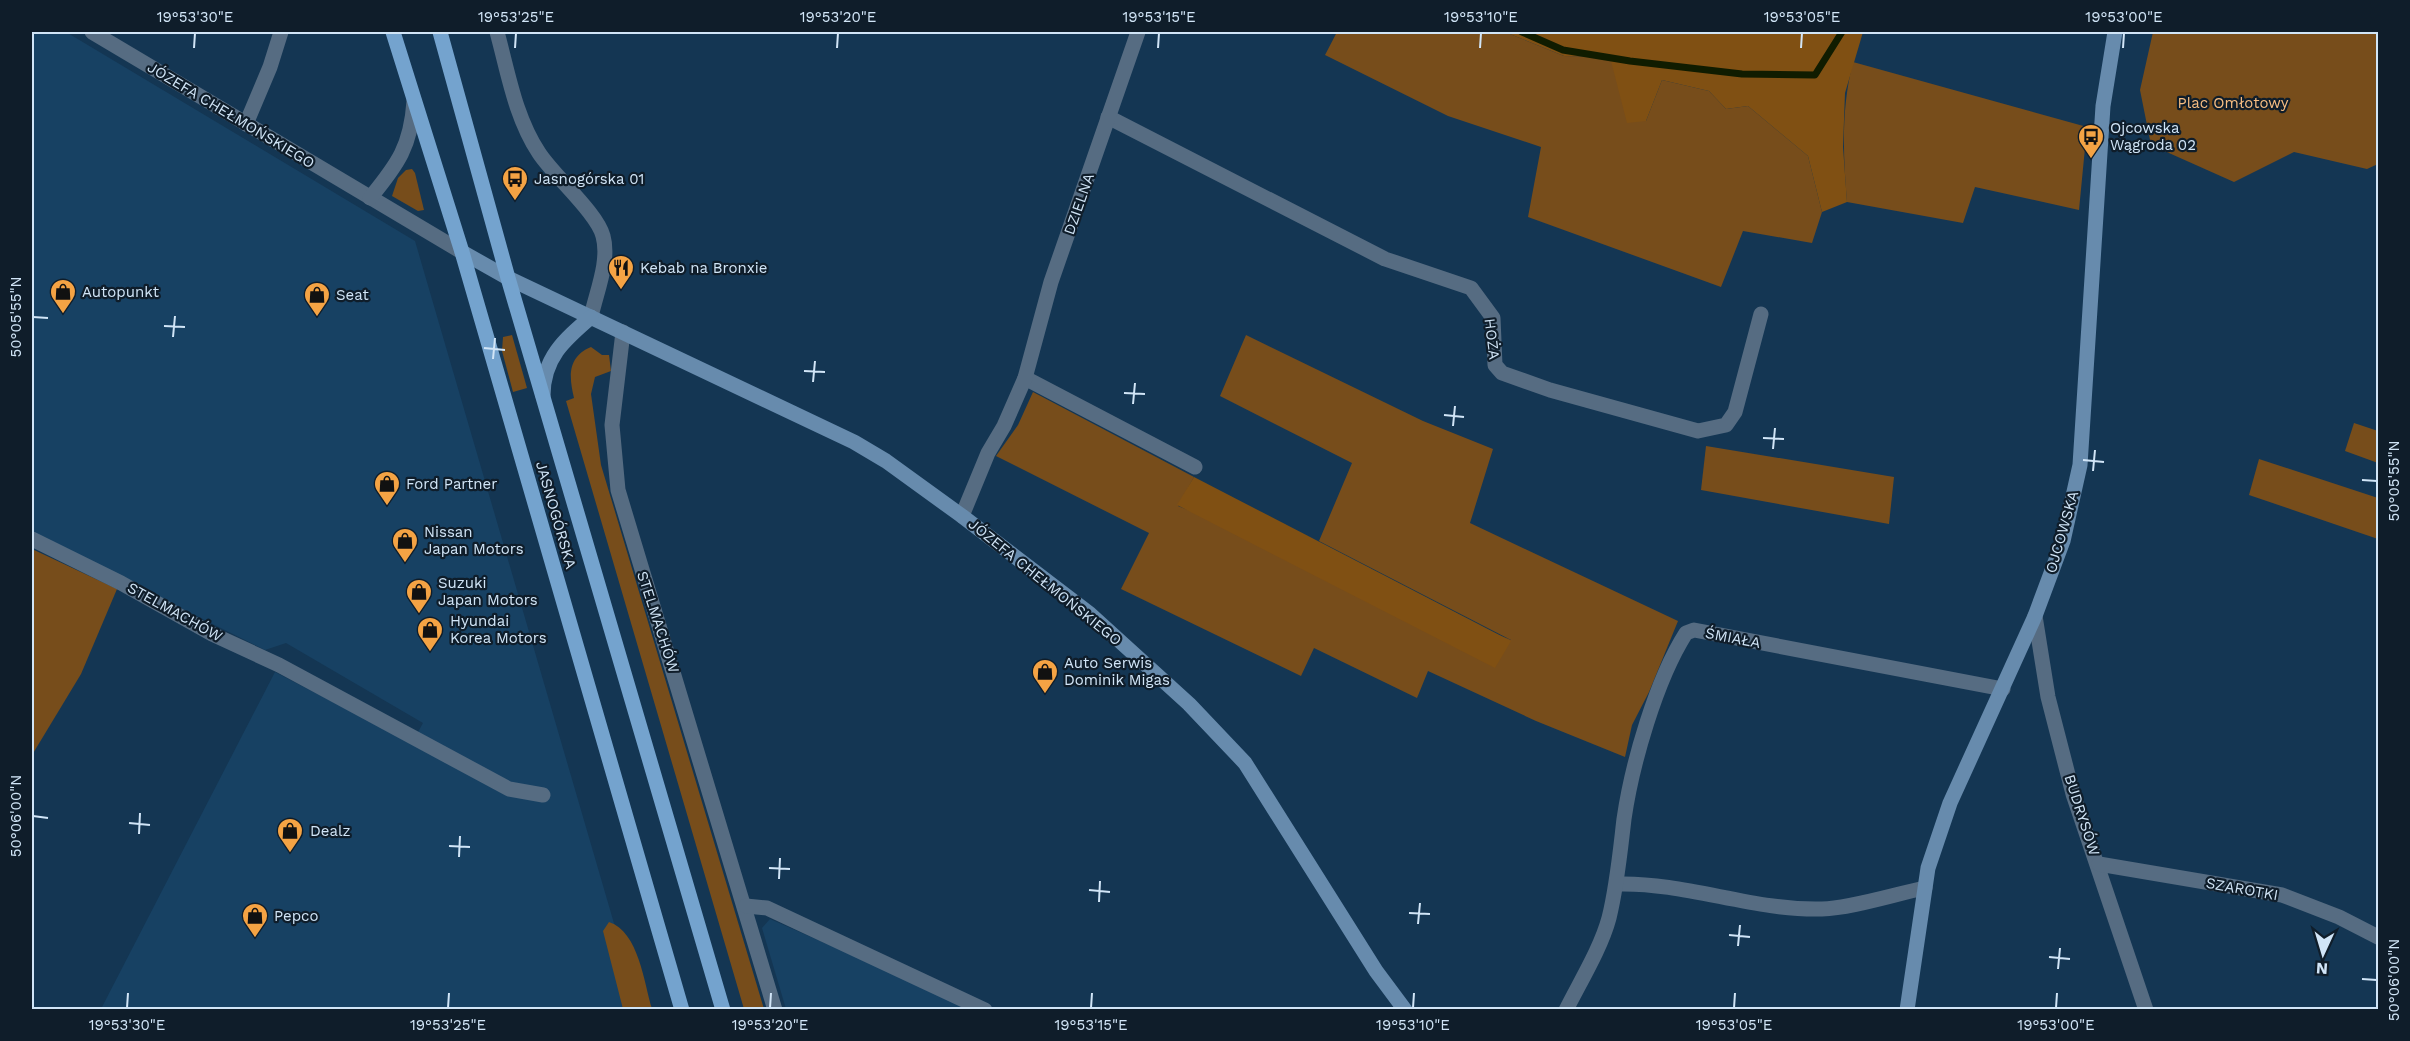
<svg xmlns="http://www.w3.org/2000/svg" width="2410" height="1041" font-family="'Work Sans',sans-serif">
	<rect width="100%" height="100%" fill="#143653"/>
	<g fill="#174163">
		<path d="M32,32H66L415,241L639,1009H101L275,672L412,743L423,723L286,643L265,650L32,534Z"/>
		<path d="M770,919L966,1005L974,1009H786L762,928Z"/>
	</g>
	<g fill="#774d1b">
		<path d="M1337,32H1505L1564,56L1611,57L1646,121L1662,80L1709,91L1726,109L1748,106L1808,156L1822,212L1812,243L1743,231L1721,287L1528,217L1541,147L1448,116L1325,55Z"/>
		<path d="M2153,32H2378V164L2367,169L2294,152L2234,182L2151,145L2140,90Z"/>
		<path d="M1853,62L2087,127L2079,210L1975,187L1963,223L1847,202C1843,154 1841,109 1853,62Z"/>
		<path d="M412,169L415,173L424,210L418,211L392,196L398,178L406,170Z"/>
		<path d="M512,335L527,388L513,392L502,351L503,337Z"/>
		<path d="M1246,335L1423,421L1493,449L1470,523L1678,621L1649,692L1632,725L1625,757L1536,721L1428,671L1417,698L1314,648L1301,676L1121,589L1149,533L996,456L1018,425L1033,392L1194,477L1178,506L1511,640L1319,541L1352,463L1220,396Z"/>
		<path d="M591,347L602,355H609L611,371L595,377L591,394L601,465L764,1009H744L566,401L574,398C569,377 567,357 591,347Z"/>
		<path d="M2354,423L2378,431V463L2345,451Z"/>
		<path d="M1706,446L1894,477L1889,524L1701,490Z"/>
		<path d="M2259,459L2378,498V539L2249,495Z"/>
		<path d="M32,549L117,589L81,674L32,755Z"/>
		<path d="M609,922C639,932 644,983 652,1009H623L603,931Z"/>
	</g>
	<g fill="#805013">
		<path d="M1505,32H1863L1845,93L1843,147L1847,202L1822,212L1808,156L1748,106L1726,109L1709,91L1662,80L1646,121L1627,123L1610,57L1564,56Z"/>
		<path d="M1194,477L1511,641L1495,668L1177,505Z"/>
	</g>
	<g fill="none" stroke-linecap="round" stroke-linejoin="round">
		<path stroke="#101c00" stroke-width="7" d="M1522,32L1563,50L1630,61L1742,74L1815,75L1842,32"/>
		<g stroke="#566c82" stroke-width="15">
			<path d="M92,32L462,252"/>
			<path d="M497,32C508,72 515,117 539,153C554,176 597,213 603,236C610,261 596,293 591,317"/>
			<path d="M1108,117L1385,259L1471,288L1493,318L1495,365L1502,373L1550,390L1698,431L1726,425L1735,412L1761,314"/>
			<path d="M246,124L270,67L281,32"/>
			<path d="M370,198C398,164 411,146 414,101"/>
			<path d="M623,332L612,425L618,490L775,1010"/>
			<path d="M1025,378L1195,467"/>
			<path d="M962,516L988,453L1004,426L1025,378L1051,282L1138,32"/>
			<path d="M32,539L121,583L212,634L279,665L509,789L543,795"/>
			<path d="M2035,616L2048,697L2073,794L2146,1010"/>
			<path d="M2099,864L2282,895L2339,917L2378,937"/>
			<path d="M1617,884C1686,882 1753,911 1822,909C1852,908 1895,894 1925,888"/>
			<path d="M746,906L767,908L985,1010"/>
			<path d="M1566,1010C1580,982 1601,948 1609,918C1617,886 1620,853 1624,819C1632,764 1656,680 1686,633L1694,630L2003,689"/>
		</g>
		<g stroke="#678bad" stroke-width="15">
			<path d="M462,252L508,278L854,442L886,461L962,516L1090,614L1189,704L1245,763L1376,971L1405,1010"/>
			<path d="M543,396C543,358 564,340 591,317"/>
			<path d="M1907,1010L1928,868L1950,803L2035,616L2063,541L2080,465L2103,106L2115,32"/>
		</g>
		<g stroke="#74a3ce" stroke-width="15">
			<path d="M393,32L462,252L682,1010"/>
			<path d="M440,32L508,278L723,1010"/>
		</g>
	</g>
	<path fill="none" stroke="#d1e5f7" stroke-width="2" d="M194,48L195,33M515,48L516,33M837,48L838,33M1158,48L1159,33M1480,48L1481,33M1801,48L1802,33M2123,48L2124,33M33,317L48,318M164,326L185,327M173,337L175,316M484,348L505,350M493,359L495,338M804,371L825,372M813,382L815,361M1124,393L1145,394M1133,404L1135,383M1444,415L1464,417M1453,426L1455,406M1763,438L1784,439M1773,449L1775,428M2083,460L2104,462M2093,471L2095,450M2362,480L2377,481M33,816L48,818M129,823L150,825M139,834L140,813M449,846L470,847M459,857L460,836M769,868L790,869M779,879L780,858M1089,890L1110,892M1099,902L1100,881M1409,913L1430,914M1418,924L1420,903M1729,935L1750,937M1738,946L1740,925M2049,957L2070,959M2058,969L2060,948M2362,979L2377,980M127,1008L128,993M448,1008L449,993M770,1008L771,993M1091,1008L1092,993M1413,1008L1414,993M1734,1008L1735,993M2056,1008L2057,993"/>
	<defs>
		<symbol id="bus-pin" viewBox="-11 -11 22 30"><path d="M0 17L-7.5 6A9.5 9.5 0 1 1 7.5 6Z" fill="#f4a344" stroke="#0f1d2a"/><path d="M-5-6H5V4H4V6H2V4H-2V6H-4V4H-5ZM-3.5-4V0h7V-4ZM-3.5 1.2v1.5H-2V1.2ZM2 1.2v1.5H3.5V1.2Z" fill="#111"/></symbol>
		<symbol id="restaurant-pin" viewBox="-11 -11 22 30"><path d="M0 17L-7.5 6A9.5 9.5 0 1 1 7.5 6Z" fill="#f4a344" stroke="#0f1d2a"/><path d="M-5-6h1v4h1v-4h1v4h1v-4h1v5L-1.5 .5V6h-2V.5L-5-1ZM5-6V6H3V1.5H1.5Q1.5-4 5-6Z" fill="#111"/></symbol>
		<symbol id="shop-pin" viewBox="-11 -11 22 30"><path d="M0 17L-7.5 6A9.5 9.5 0 1 1 7.5 6Z" fill="#f4a344" stroke="#0f1d2a"/><path d="M-5-2.5h2.3a2.7 3.5 0 0 1 5.4 0H5L5.5 6h-11ZM-1.5-2.5h3a1.5 2.3 0 0 0-3 0Z" fill="#111"/></symbol>
	</defs>
	<g fill-rule="evenodd">
		<use href="#bus-pin" x="2076" y="122" width="30" height="40"/>
		<use href="#bus-pin" x="500" y="164" width="30" height="40"/>
		<use href="#restaurant-pin" x="606" y="253" width="30" height="40"/>
		<use href="#shop-pin" x="48" y="277" width="30" height="40"/>
		<use href="#shop-pin" x="302" y="280" width="30" height="40"/>
		<use href="#shop-pin" x="372" y="469" width="30" height="40"/>
		<use href="#shop-pin" x="390" y="526" width="30" height="40"/>
		<use href="#shop-pin" x="404" y="577" width="30" height="40"/>
		<use href="#shop-pin" x="415" y="615" width="30" height="40"/>
		<use href="#shop-pin" x="1030" y="657" width="30" height="40"/>
		<use href="#shop-pin" x="275" y="816" width="30" height="40"/>
		<use href="#shop-pin" x="240" y="901" width="30" height="40"/>
	</g>
	<g text-anchor="middle" dominant-baseline="central" stroke-width="4.5" stroke-linejoin="round" paint-order="stroke">
		<g font-size="15" fill="#f8be82" stroke="#0f1d2a">
			<text x="2233" y="103">Plac Omłotowy</text>
		</g>
		<g font-size="15" fill="#d1e5f7" stroke="#0f1d2a">
			<text transform="translate(231 115) rotate(31)">JÓZEFA CHEŁMOŃSKIEGO</text>
			<text transform="translate(1079 204) rotate(-71)">DZIELNA</text>
			<text transform="translate(1492 339) rotate(83)">HOŻA</text>
			<text transform="translate(556 515) rotate(74)">JASNOGÓRSKA</text>
			<text transform="translate(2062 532) rotate(-74)">OJCOWSKA</text>
			<text transform="translate(1045 582) rotate(39)">JÓZEFA CHEŁMOŃSKIEGO</text>
			<text transform="translate(175 612) rotate(29)">STELMACHÓW</text>
			<text transform="translate(658 622) rotate(72)">STELMACHÓW</text>
			<text transform="translate(1733 638) rotate(11)">ŚMIAŁA</text>
			<text transform="translate(2082 815) rotate(72)">BUDRYSÓW</text>
			<text transform="translate(2242 889) rotate(10)">SZAROTKI</text>
		</g>
		<g font-size="15" fill="#d1e5f7" stroke="#0f1d2a" text-anchor="start">
			<text x="2110" y="128">Ojcowska<tspan x="2110" dy="17">Wągroda 02</tspan></text>
			<text x="534" y="179">Jasnogórska 01</text>
			<text x="640" y="268">Kebab na Bronxie</text>
			<text x="82" y="292">Autopunkt</text>
			<text x="336" y="295">Seat</text>
			<text x="406" y="484">Ford Partner</text>
			<text x="424" y="532">Nissan<tspan x="424" dy="17">Japan Motors</tspan></text>
			<text x="438" y="583">Suzuki<tspan x="438" dy="17">Japan Motors</tspan></text>
			<text x="450" y="621">Hyundai<tspan x="450" dy="17">Korea Motors</tspan></text>
			<text x="1064" y="663">Auto Serwis<tspan x="1064" dy="17">Dominik Migas</tspan></text>
			<text x="310" y="831">Dealz</text>
			<text x="274" y="916">Pepco</text>
		</g>
	</g>
	<rect width="2410" height="1041" fill="none" stroke="#0f1d2a" stroke-width="66"/>
	<g transform="translate(2323 954) rotate(184)" stroke="#0f1d2a" stroke-width="4.5" paint-order="stroke">
	<path d="M0-4.5L10 22L0 15L-10 22Z" fill="#d1e5f7"/>
	<text y="-9" font-size="16" font-weight="bold" text-anchor="middle" fill="#d1e5f7">N</text>
	</g>
	<rect x="33" y="33" width="2344" height="975" fill="none" stroke="#d1e5f7" stroke-width="2"/>
	<g font-size="15" text-anchor="middle" fill="#d1e5f7">
		<text x="195" y="22">19°53'30"E</text>
		<text x="516" y="22">19°53'25"E</text>
		<text x="838" y="22">19°53'20"E</text>
		<text x="1159" y="22">19°53'15"E</text>
		<text x="1481" y="22">19°53'10"E</text>
		<text x="1802" y="22">19°53'05"E</text>
		<text x="2124" y="22">19°53'00"E</text>
		<text transform="translate(16 317) rotate(-90)" y="5">50°05'55"N</text>
		<text transform="translate(2394 481) rotate(-90)" y="5">50°05'55"N</text>
		<text transform="translate(16 816) rotate(-90)" y="5">50°06'00"N</text>
		<text transform="translate(2394 980) rotate(-90)" y="5">50°06'00"N</text>
		<text x="127" y="1030">19°53'30"E</text>
		<text x="448" y="1030">19°53'25"E</text>
		<text x="770" y="1030">19°53'20"E</text>
		<text x="1091" y="1030">19°53'15"E</text>
		<text x="1413" y="1030">19°53'10"E</text>
		<text x="1734" y="1030">19°53'05"E</text>
		<text x="2056" y="1030">19°53'00"E</text>
	</g>
</svg>
